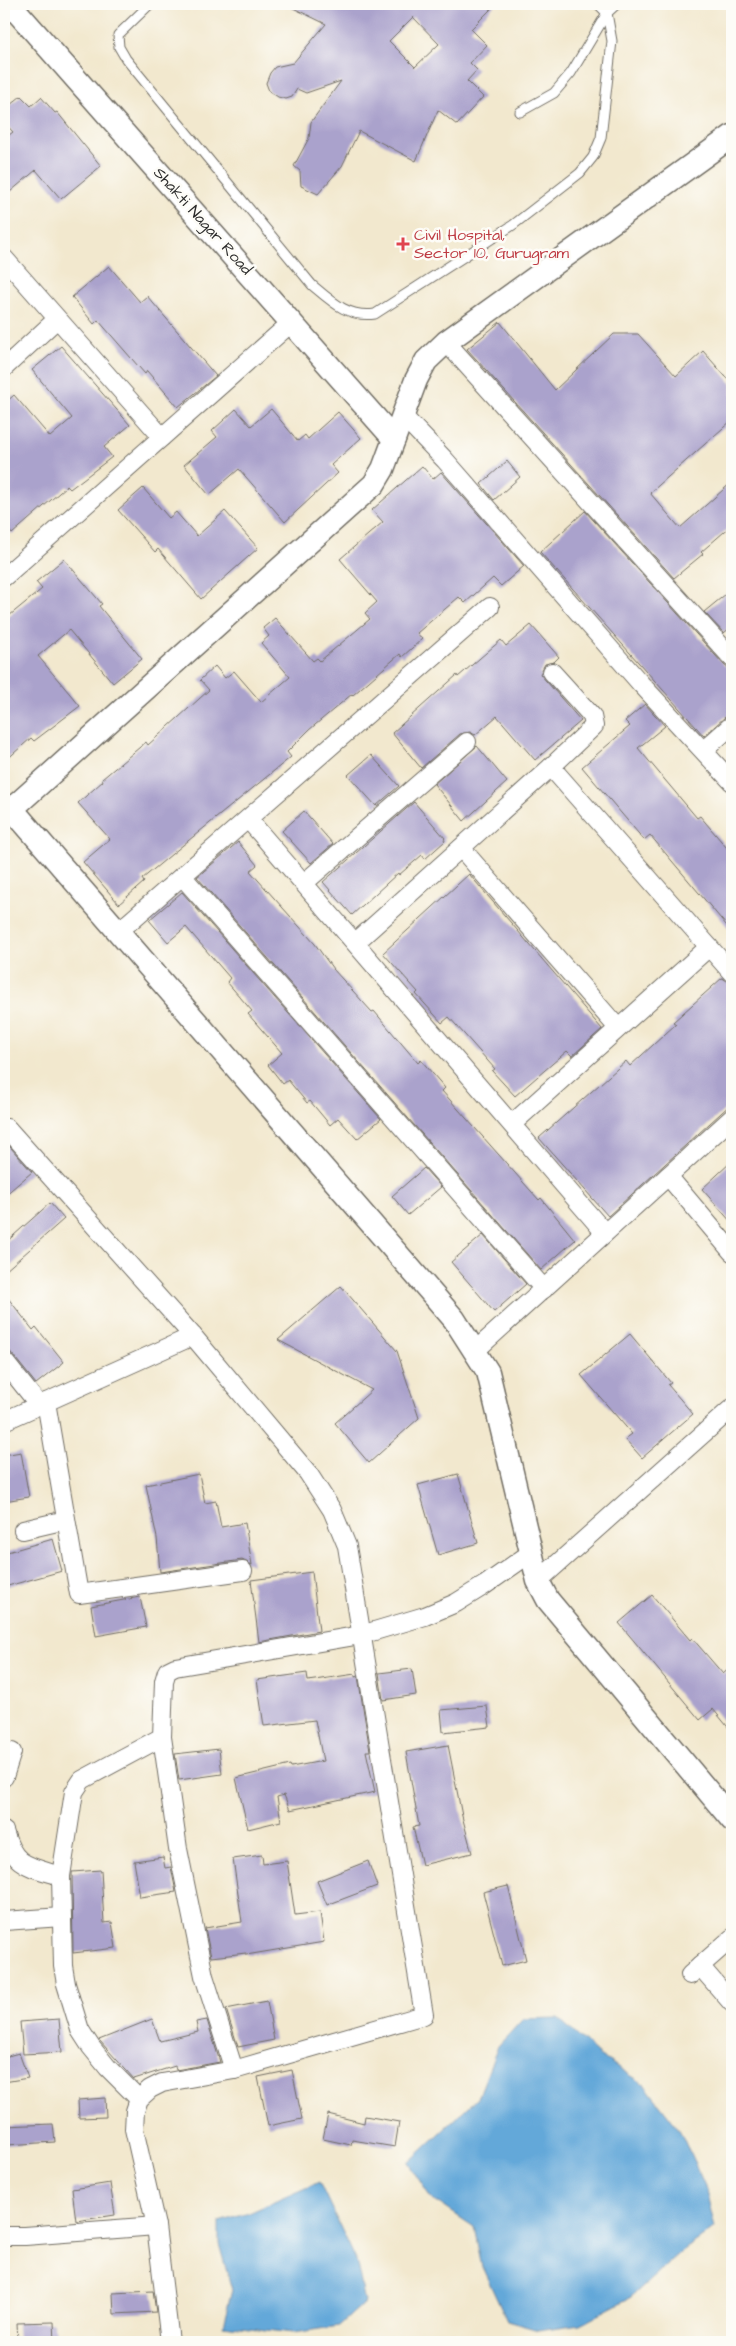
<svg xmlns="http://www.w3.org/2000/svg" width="736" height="2346" font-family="'Architects Daughter',sans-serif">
	<rect width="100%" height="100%" fill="#fdfcf7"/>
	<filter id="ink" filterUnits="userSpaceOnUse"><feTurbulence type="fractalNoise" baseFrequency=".02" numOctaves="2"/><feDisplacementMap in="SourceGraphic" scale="10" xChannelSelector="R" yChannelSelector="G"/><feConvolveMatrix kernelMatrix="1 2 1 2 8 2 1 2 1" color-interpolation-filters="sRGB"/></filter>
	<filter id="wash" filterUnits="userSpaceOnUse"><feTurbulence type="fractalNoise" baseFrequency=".0096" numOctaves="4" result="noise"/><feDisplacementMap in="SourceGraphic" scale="20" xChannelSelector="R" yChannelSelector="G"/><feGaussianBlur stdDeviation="1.12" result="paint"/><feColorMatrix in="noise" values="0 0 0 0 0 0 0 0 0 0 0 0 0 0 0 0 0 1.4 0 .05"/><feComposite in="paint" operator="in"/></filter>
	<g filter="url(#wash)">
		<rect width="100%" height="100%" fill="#f2e8ce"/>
		<g fill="#64a8d9" stroke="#486a82">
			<path d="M558,2018L599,2055L644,2084L679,2129L705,2186L715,2228L681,2252L631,2297L580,2324L538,2330L507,2321L482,2267L474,2227L431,2198L408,2163L478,2098L498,2046L523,2019Z"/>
			<path d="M319,2182L356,2260L365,2302L339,2326L293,2333L223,2325L232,2290L219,2244V2222L249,2213Z"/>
		</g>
		<g id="blocks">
			<g fill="#aaa2cc" fill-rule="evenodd">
				<path d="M285,4H496L471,29L487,45L470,63L477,70L467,81L483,97L457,125L438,110L416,161L359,131L342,166L318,194L301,186L300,171L294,166L309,138L311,122L341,81L306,93L297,89L292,97L286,99L278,97L269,91L266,83L270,73L275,67L293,63L326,24ZM413,17L439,44L415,67L389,41Z"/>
				<path d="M21,96L31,106L41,97L55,113L57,112L101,166L61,199L36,170L4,197V139L13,132L4,122V110Z"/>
				<path d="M109,266L140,302L147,296L216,376L178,407L147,371L145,374L98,320L94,324L72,297Z"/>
				<path d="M500,322L555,390L614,334H638L676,376L703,351L732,384V420L650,493L680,528L732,482V525L701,552L703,554L674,578L467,349Z"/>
				<path d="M61,346L130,425L104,447L112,457L70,489L67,486L12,534L4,524V404L14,395L50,437L72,418L32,370Z"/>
				<path d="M236,409L251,426L271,409L298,441L305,435L308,439L338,412L361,438L331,465L338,473L285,522L239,469L209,495L184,465L217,437L212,431Z"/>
				<path d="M507,461L520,477L494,500L481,484Z"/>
				<path d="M422,466L433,479L441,472L524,566L501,586L493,578L465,603L459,597L417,633L422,639L402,657L400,654L353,695L352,694L309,730L287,752L291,757L172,854L142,879L144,882L119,904L83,862L110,839L78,803L103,781L102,779L146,742L148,745L209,690L200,680L215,666L225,678L234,671L261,702L290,677L261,643L269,636L263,628L275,618L313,661L317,658L320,661L370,619L365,613L377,602L340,559L383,522L372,510Z"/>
				<path d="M143,488L169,518L176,512L197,536L225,511L258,548L201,599L158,549L155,552L118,510Z"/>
				<path d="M585,511L724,665L732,671V715L725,717L704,736L540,552Z"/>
				<path d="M64,559L102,604L99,606L142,659L113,683L69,630L38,656L80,706L34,741L31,738L4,762V620L42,589L36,582Z"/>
				<path d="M732,589V626L724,633L704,612Z"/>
				<path d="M531,625L559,657L554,662L545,664L540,674L581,721L535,760L497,716L475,735L470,732L460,734L421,768L392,733L457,675L458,677L501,640L506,646Z"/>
				<path d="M645,704L665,726L638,748L697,818L700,816L732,854V932L650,835L644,840L582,767L630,726L625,721Z"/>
				<path d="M477,746L507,782L464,821L434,784Z"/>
				<path d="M371,755L399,786L376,806L348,775Z"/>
				<path d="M414,802L445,838L444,839L445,841L425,859L422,855L399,875L398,873L352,915L323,882Z"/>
				<path d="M304,811L333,844L311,863L282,831Z"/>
				<path d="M238,842L257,865L250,871L315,944L333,969L372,1012L374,1011L418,1063L421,1060L445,1088L442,1091L539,1200L541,1198L575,1240L541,1270L197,877Z"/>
				<path d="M469,874L602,1029L572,1056L567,1051L515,1096L492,1071L495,1069L449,1017L442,1023L416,994L418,992L383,953Z"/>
				<path d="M182,892L381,1119L357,1139L338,1118L330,1125L310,1101L307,1103L288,1080L283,1084L268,1065L282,1053L248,1014L252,1011L227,982L230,978L186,927L168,942L149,920Z"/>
				<path d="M722,978L732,983V1103L608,1216L539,1138L626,1061L630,1066L676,1024L673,1022Z"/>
				<path d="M4,1140L32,1172L4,1196Z"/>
				<path d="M732,1161V1223L702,1189Z"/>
				<path d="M424,1168L441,1187L408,1215L392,1196Z"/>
				<path d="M50,1203L64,1219L4,1272V1244Z"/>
				<path d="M483,1235L526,1284L494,1312L451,1262Z"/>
				<path d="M341,1286L397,1351L419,1418L369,1463L335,1423L372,1390L278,1340Z"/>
				<path d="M4,1293L33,1330L36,1327L64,1362L36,1384L4,1344Z"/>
				<path d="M630,1334L671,1383L668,1385L693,1414L642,1458L625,1439L632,1434L581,1375Z"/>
				<path d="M21,1452L29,1497L4,1501V1455Z"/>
				<path d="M199,1474L205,1503L216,1501L221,1527L245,1523L252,1565L242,1560L160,1572L157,1538L146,1485Z"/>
				<path d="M458,1474L478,1543L438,1555L418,1485Z"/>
				<path d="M53,1539L62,1571L4,1587V1553Z"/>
				<path d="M312,1572L319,1631L259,1642L251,1580Z"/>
				<path d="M652,1595L690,1640L692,1638L723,1674L732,1666V1732L713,1709L700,1720L619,1623Z"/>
				<path d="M140,1597L146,1627L96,1636L91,1606Z"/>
				<path d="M412,1669L416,1695L383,1700L379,1673Z"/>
				<path d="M307,1673L308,1681L355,1674V1677L358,1676L370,1751H366L375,1792L290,1810L284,1795L277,1797L281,1821L248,1829L236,1778L290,1765L291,1767L323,1761L315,1720L264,1726L257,1680Z"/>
				<path d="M487,1706L490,1727L443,1732L441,1710Z"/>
				<path d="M448,1745L462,1816L472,1853L422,1865L413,1827L419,1826L406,1752Z"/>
				<path d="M219,1749L222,1774L179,1780L175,1754Z"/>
				<path d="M262,1855L263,1864L287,1861L295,1915L320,1912L324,1942L246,1955V1953L211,1957L205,1928L242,1922L233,1859Z"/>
				<path d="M163,1857L165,1868L171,1867L176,1892L140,1897L134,1861Z"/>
				<path d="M368,1861L377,1886L327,1905L317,1881Z"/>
				<path d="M101,1870L104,1923L112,1922L116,1948L73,1953L72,1872Z"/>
				<path d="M508,1886L526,1960L502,1966L483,1892Z"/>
				<path d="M267,2001L274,2040L238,2047L226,2009Z"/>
				<path d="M59,2019L62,2052L23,2054L20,2022Z"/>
				<path d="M152,2019L160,2041L198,2032L196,2022L207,2020L220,2062L176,2070L175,2066L134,2079L99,2040Z"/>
				<path d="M19,2053L28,2078L4,2082V2057Z"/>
				<path d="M292,2070L302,2119L268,2126L258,2077Z"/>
				<path d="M105,2098L106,2117L79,2118L78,2100Z"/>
				<path d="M328,2114L364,2123L365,2116L399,2122L395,2147L352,2140L351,2145L323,2139Z"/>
				<path d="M53,2124L55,2142L6,2145L5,2126Z"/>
				<path d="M110,2183L115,2215L76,2221L72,2189Z"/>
				<path d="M153,2291L156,2312L114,2314L113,2293Z"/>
				<path d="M54,2322L55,2342H18L17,2323Z"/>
			</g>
		</g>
	</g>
	<g filter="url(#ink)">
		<use href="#blocks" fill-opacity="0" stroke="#716d64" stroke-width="1"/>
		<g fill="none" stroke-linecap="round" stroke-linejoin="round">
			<defs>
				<g id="service">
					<path d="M150,4L118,35L119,47L126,59L312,285C331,301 348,318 375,314L513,225L580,173L593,157L601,138L612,41L607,13"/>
					<path d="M598,4L607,13L617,4"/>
					<path d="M520,112L554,93L571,73L607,13"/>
				</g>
				<g id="minor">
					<path d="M4,258L162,437"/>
					<path d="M446,342L732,658"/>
					<path d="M4,368L57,319"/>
					<path d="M402,415L445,460L641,684L732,782"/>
					<path d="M4,577L292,322"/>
					<path d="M704,750L732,725"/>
					<path d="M551,767L732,973"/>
					<path d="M248,819L605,1233"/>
					<path d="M461,848L618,1028"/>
					<path d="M182,876L544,1289"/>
					<path d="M304,883L467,742"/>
					<path d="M118,932L490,607"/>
					<path d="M356,942L551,767L594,726L592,716L552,672"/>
					<path d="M512,1124L709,947"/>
					<path d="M7,1128L193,1336L308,1473L332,1510L347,1546L424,2015L234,2070L162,2083L150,2089L139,2099L135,2111L134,2129L156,2226L170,2342"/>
					<path d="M668,1176L732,1252"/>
					<path d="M476,1350L732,1118"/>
					<path d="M4,1361L39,1405"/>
					<path d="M46,1402L79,1594L243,1571"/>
					<path d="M4,1421L193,1336"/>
					<path d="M23,1530L66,1520"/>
					<path d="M538,1581L732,1408"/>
					<path d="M162,1737L178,1849L204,1976L234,2070"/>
					<path d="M4,1777L12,1752"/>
					<path d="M4,1831C14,1867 28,1866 61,1876"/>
					<path d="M4,1921L62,1917"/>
					<path d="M700,1966L732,2003"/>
					<path d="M690,1975L732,1938"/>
					<path d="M139,2099L108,2068L91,2047L80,2030L66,1984L63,1966L61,1876L74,1792L82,1780L162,1737L164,1681L167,1671L175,1667L361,1635L425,1616L456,1603L485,1585L532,1552"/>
					<path d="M4,2236H25L156,2226"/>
				</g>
				<g id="tertiary">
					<path d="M10,4L394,439"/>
					<path d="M12,809L454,1319L488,1372L538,1581L548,1600L732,1820"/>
					<path d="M4,816L374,484L383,469L416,380L426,361L446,342L732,136"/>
				</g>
			</defs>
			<use href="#service" stroke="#716d64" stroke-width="11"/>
			<use href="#minor" stroke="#716d64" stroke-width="20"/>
			<use href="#tertiary" stroke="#716d64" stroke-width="25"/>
			<use href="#service" stroke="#fff" stroke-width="9"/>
			<use href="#minor" stroke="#fff" stroke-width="18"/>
			<use href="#tertiary" stroke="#fff" stroke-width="22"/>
		</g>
	</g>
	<path fill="#e0444e" stroke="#fdfcf7" stroke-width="2" d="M400.5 236.5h5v5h5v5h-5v5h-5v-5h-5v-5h5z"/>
	<g text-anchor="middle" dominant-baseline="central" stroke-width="5" stroke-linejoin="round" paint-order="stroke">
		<g font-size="16" fill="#2b2b2b" stroke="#fdfcf7">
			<text transform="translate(203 221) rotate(48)">Shakti Nagar Road</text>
		</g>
		<g font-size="16" fill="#be3a42" stroke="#fdfcf7" text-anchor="start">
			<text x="414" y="235">Civil Hospital,<tspan x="414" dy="18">Sector 10, Gurugram</tspan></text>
		</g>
	</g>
	<rect width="736" height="2346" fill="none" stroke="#fdfcf7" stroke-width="20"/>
</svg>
